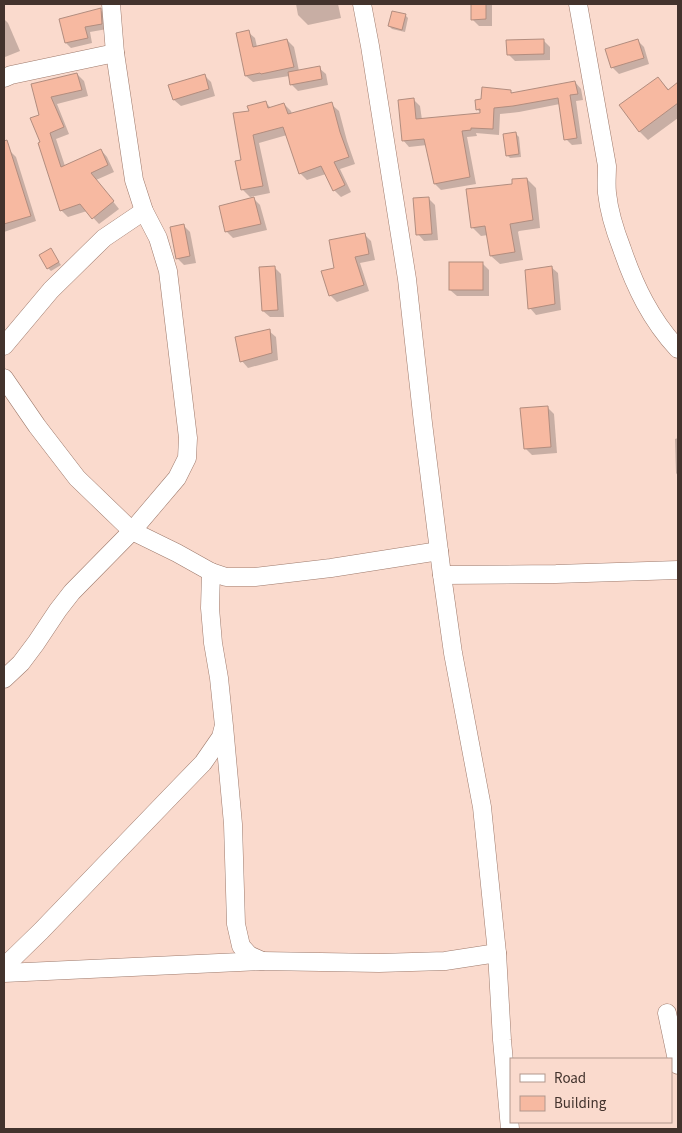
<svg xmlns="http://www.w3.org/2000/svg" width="682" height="1133" font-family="'Source Sans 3',sans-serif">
	<rect width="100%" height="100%" fill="#fadacd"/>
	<g fill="#0003">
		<path d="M296,4H338L341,18L308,25L298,15Z"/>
		<path d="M472,4H492V26H479L472,19Z"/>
		<path d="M100,10L106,15L107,29L90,32L92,43L71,48L66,43Z"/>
		<path d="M405,15L408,18L405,32L392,29L389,26Z"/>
		<path d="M4,19L8,23L20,51L5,57Z"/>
		<path d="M248,32L255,38L257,47L287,40L294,47L299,71L319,68L326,74L328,85L298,91L291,84L289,76L253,82L246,76Z"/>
		<path d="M543,40L550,47V60L515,61L508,54Z"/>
		<path d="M637,40L644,47L649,64L619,74L612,67Z"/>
		<path d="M77,74L84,81L88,96L57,104L69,134L56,139L65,166L101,150L107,157L114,172L96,180L119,209L99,224L87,211L68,217L61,210L41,143V115L33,85Z"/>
		<path d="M204,75L211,82L215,96L181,106L174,100Z"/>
		<path d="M658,78L669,90L678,83V118L648,140L640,132L620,106Z"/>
		<path d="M575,82L581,89L583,100L576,101L582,144L572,145L566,139L560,104L519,112L500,114L499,135L476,133L477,136L467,137L476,184L441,190L435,184L427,145L409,147L403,140L414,100L420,106L422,120L481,115V113L477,109L510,91L513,94Z"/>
		<path d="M265,102L271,108L284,104L291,111L292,114L331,104L339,111L347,141L355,164L340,169L351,192L341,197L334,190L326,174L307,180L300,173L287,135L259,143L270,193L250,197L242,189V161L250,112Z"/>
		<path d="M516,134L519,137L521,157L510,158L507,155Z"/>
		<path d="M10,151L16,157L36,221L4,232V153Z"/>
		<path d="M527,179L536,188L540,228L519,231L518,232L523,260L500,264L491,256L488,235L481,236L472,227L514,185Z"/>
		<path d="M428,198L435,205L438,240L424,241L418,234Z"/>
		<path d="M254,199L260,205L267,230L233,238L227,232L220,207Z"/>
		<path d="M184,226L190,232L196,263L184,265L177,258Z"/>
		<path d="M365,235L371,241L375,260L360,263L369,291L337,302L330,295L335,268Z"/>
		<path d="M51,250L61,265L51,271L48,268Z"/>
		<path d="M482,263L489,270V296H457L450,290Z"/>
		<path d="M551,267L558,273L561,310L536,315L530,308Z"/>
		<path d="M275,268L281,274L284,317H270L263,311Z"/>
		<path d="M269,331L276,337L278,360L248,368L242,361Z"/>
		<path d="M547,407L554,414L557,453L532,455L525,448Z"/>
		<path d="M678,438V476L676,473L675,439Z"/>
	</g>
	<g fill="#f7b9a1" stroke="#b28d7f">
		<path d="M471,4H486V19L471,20Z"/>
		<path d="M101,8L102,24L85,27L88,38L65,43L59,19Z"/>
		<path d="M392,11L406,14L402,30L388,26Z"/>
		<path d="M249,30L253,47L287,39L294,67L261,74L260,73L245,76L236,33Z"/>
		<path d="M544,39V54L507,55L506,40Z"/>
		<path d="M638,39L644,58L611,68L605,49Z"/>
		<path d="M320,66L322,79L290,85L288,72Z"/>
		<path d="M77,73L82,90L51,97L64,127L50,133L61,167L101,149L108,165L91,173L114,201L92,219L80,204L60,211L38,143L40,142L30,118L39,115L31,84Z"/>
		<path d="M205,74L209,89L173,100L168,85Z"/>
		<path d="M658,77L668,90L678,82V103L639,132L619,105Z"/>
		<path d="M575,81L578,94L570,95L577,138L564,140L558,98L513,106L494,108L493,129L471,128V130L462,131L470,177L434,184L424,139L402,141L398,100L414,98L416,119L480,113V109L476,110L475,100L481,99L482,87L511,90V93Z"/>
		<path d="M266,101L268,108L284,103L288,114L332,102L340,132L349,157L334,162L345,185L333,191L321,166L299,174L283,127L253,135L263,186L241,190L235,161L241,160L233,113L249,111L247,106Z"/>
		<path d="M516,132L519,154L506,156L503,134Z"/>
		<path d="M7,140L31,216L4,224V141Z"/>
		<path d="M527,178L533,220L510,224L515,252L490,256L485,226L471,228L466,189L512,184V179Z"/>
		<path d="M254,197L261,224L225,232L219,206Z"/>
		<path d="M429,197L432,234L416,235L413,198Z"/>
		<path d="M184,224L190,256L176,259L170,227Z"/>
		<path d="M365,233L369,254L355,257L364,285L329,296L321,271L334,268L329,240Z"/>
		<path d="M51,248L59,262L47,269L39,255Z"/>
		<rect x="449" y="262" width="34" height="28"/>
		<path d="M275,266L278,310L262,311L259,267Z"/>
		<path d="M552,266L555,304L528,309L525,270Z"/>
		<path d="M270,329L272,353L240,362L235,337Z"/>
		<path d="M548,406L551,447L524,449L520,408Z"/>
	</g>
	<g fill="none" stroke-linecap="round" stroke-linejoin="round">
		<defs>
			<g id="street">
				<path d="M362,4L370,46L407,279L423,423L442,575L453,653L482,807L497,953L502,1040L510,1129"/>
				<path d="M578,4L607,166C607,175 606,184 607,193C609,212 615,231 622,249C635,287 651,320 678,349"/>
				<path d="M4,78L11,75L115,53"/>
				<path d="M4,346L51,290L104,238L144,211"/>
				<path d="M4,378L37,426L77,478L132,531L177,553L211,572L226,577H255L331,568L439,551"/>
				<path d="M211,572L210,608L213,643L219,678L224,726L233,824L236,924L241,946L249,955L262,961"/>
				<path d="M442,575L556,574L678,570"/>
				<path d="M4,679L21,663L36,643L58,610L72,592L132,531L177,478L187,458L188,438L168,271L158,238L144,211L134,180L115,53L111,4"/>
				<path d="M4,967L41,931L170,797L203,763L221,737L223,729"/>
				<path d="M4,973L262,961L379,963L445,961L497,953"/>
				<path d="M667,1013L678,1065"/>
			</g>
		</defs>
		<use href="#street" stroke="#9e7a6c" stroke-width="19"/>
		<use href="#street" stroke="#fff" stroke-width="18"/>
	</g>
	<rect width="682" height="1133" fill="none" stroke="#43332d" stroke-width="10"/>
	<rect x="510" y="1058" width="162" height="65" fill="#fadacd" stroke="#b1978d"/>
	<rect x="520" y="1074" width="25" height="8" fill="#ffffff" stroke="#b1978d"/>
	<text x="554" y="1083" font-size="15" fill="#43332d">Road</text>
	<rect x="520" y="1096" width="25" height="15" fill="#f7b9a1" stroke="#b1978d"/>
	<text x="554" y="1108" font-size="15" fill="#43332d">Building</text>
</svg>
